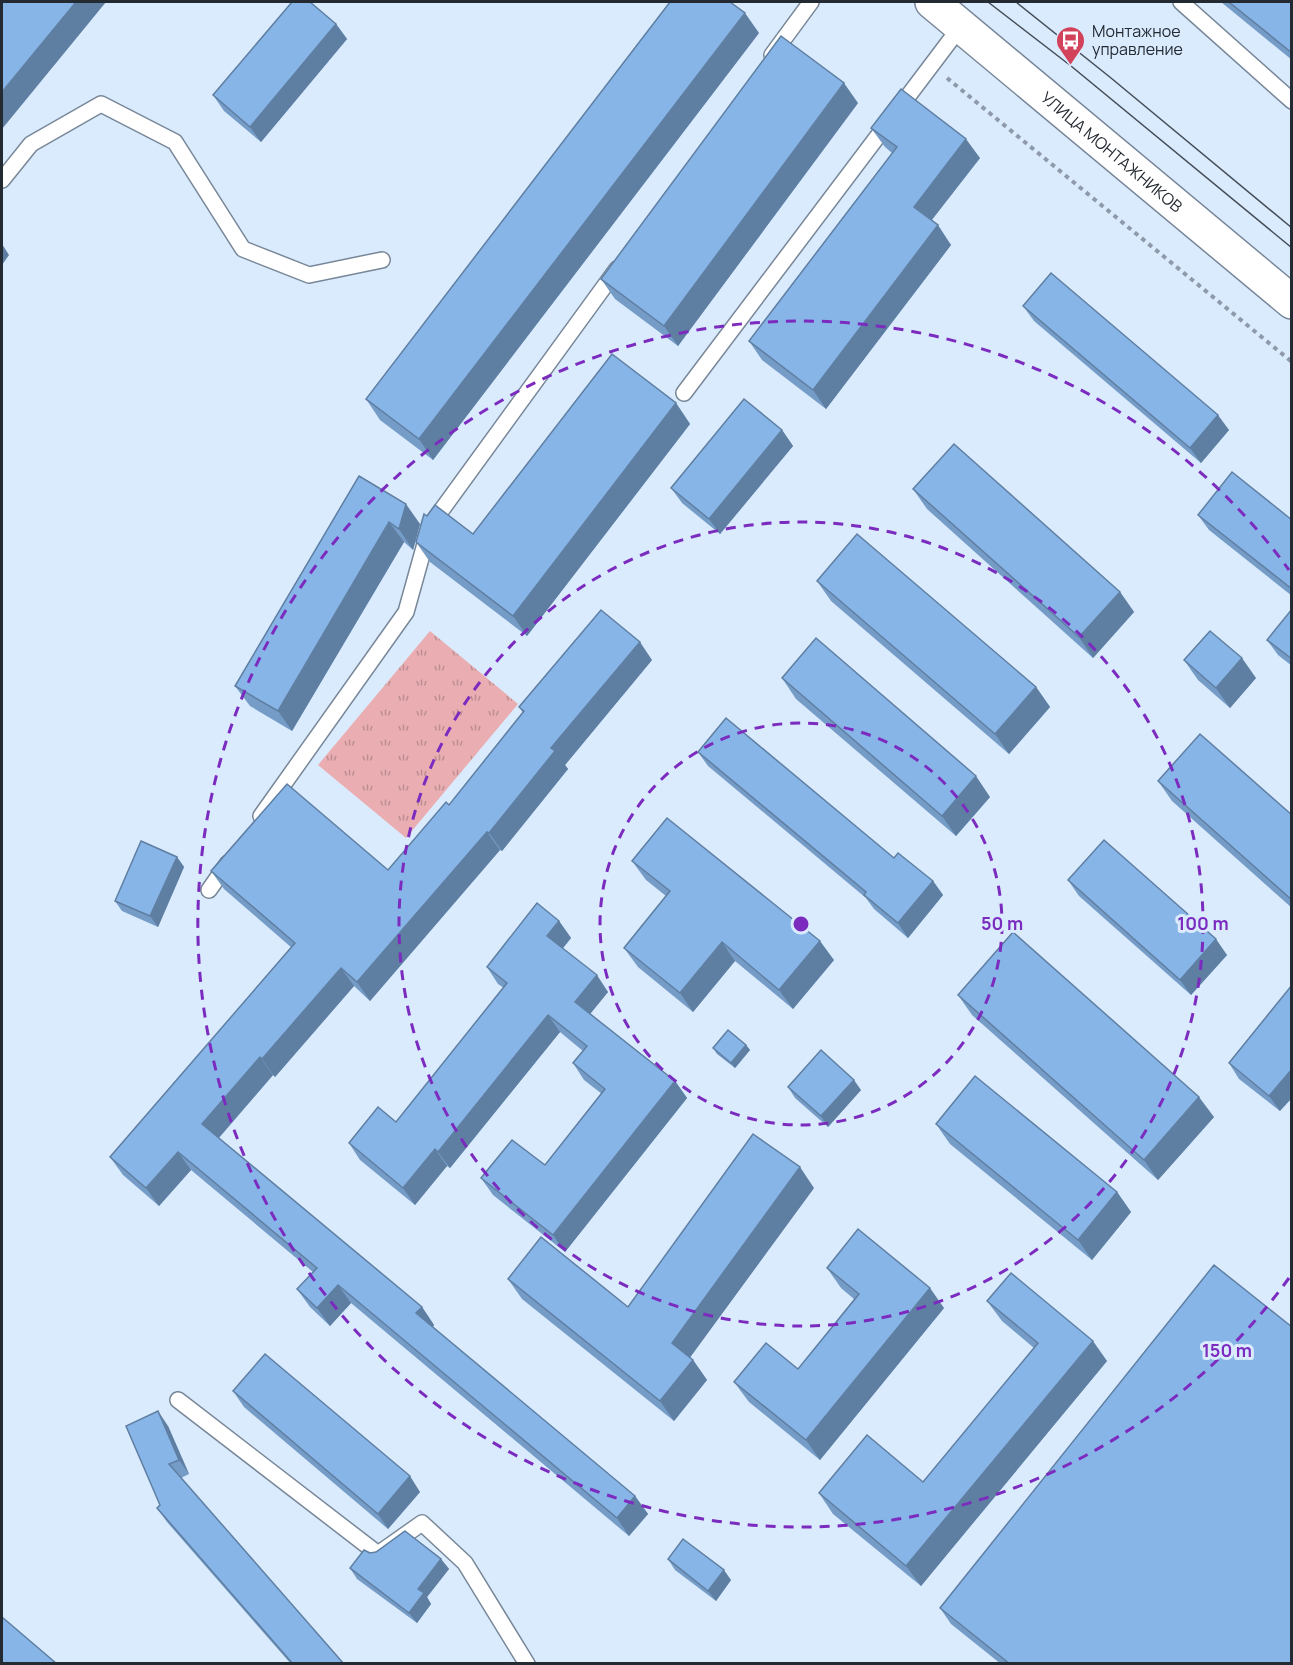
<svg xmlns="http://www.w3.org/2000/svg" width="1293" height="1665" font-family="Manrope,sans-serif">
	<defs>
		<pattern id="park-tufts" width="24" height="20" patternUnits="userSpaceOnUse" patternTransform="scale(1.5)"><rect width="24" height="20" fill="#eaaeb2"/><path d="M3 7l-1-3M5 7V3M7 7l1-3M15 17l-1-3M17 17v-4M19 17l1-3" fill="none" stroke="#bd8e91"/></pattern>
	</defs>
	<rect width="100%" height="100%" fill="#daebfe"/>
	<path fill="url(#park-tufts)" d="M430,631L518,704L406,838L318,765Z"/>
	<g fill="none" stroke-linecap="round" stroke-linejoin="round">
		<defs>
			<g id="lane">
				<path d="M1181,2L1292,101"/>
				<path d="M772,55L811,2"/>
				<path d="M2,180L31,144L101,104L175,142L243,249L309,275L382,260"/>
				<path d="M684,393L961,26"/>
				<path d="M261,816L406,612L430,526L617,269"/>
				<path d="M209,890L228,863"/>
				<path d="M178,1400L378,1554L422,1523L465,1563L527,1664"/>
			</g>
			<g id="primary">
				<path id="s1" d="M932,2L1292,302"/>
			</g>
		</defs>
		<use href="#lane" stroke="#788798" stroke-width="18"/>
		<use href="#primary" stroke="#788798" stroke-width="36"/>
		<path stroke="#8e9aa9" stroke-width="4" stroke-dasharray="4.5 4.5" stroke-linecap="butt" d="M947,78L1292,362"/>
		<use href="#lane" stroke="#fff" stroke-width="15"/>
		<use href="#primary" stroke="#fff" stroke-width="33"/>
		<g stroke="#444c56" stroke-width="1.5">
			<path d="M988,2L1071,66L1292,248"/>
			<path d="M1016,2L1111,78L1292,228"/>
		</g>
	</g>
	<g fill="#759cc7">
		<path d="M1221,2H1292V60Z"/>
		<path d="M336,24L347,39L261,142L224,111L213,95Z"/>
		<path d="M759,33L433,460L380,420L366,399Z"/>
		<path d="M858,103L678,346L615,299L601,279Z"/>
		<path d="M871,128L980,158L931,221L951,245L826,409L762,360L749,341L892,153L885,147Z"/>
		<path d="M1023,306L1229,430L1201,463L1034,321Z"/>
		<path d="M676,403L690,424L527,636L430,562L416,542L473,534Z"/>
		<path d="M782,430L793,446L720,534L682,503L671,488Z"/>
		<path d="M359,476L420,524L413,550L404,542L292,731L250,706L235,686Z"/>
		<path d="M913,489L1120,592L1134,612L1093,658L927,509Z"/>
		<path d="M1198,515L1292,520V596L1209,530Z"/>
		<path d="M817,581L1036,687L1050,707L1009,754L831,601Z"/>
		<path d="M1292,609V666L1278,655L1267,640Z"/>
		<path d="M652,660L565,765L568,769L502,851L500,850L370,1001L354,986L275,1077L273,1075L219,1138L422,1307L434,1325L433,1327L635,1496L648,1514L629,1536L351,1303L330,1326L310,1307L297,1289L313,1272L191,1170L159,1206L123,1175L110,1157L292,948L224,889L211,871L388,870L449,805L523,713L519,707Z"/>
		<path d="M1184,660L1256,678L1230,708L1198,680Z"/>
		<path d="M782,678L990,797L956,836L796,699Z"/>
		<path d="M698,752L894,858L933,881L943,895L908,938L874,909L866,898L708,766Z"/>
		<path d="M1158,781L1292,815V908L1172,801Z"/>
		<path d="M177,857L184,867L158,927L122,911L115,901Z"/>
		<path d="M632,861L834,960L793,1009L735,961L693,1012L638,967L624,948L666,896L646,880Z"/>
		<path d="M1068,880L1227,955L1191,995L1079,896Z"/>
		<path d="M559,921L571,938L563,948L608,992L590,1014L675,1081L687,1098L565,1252L493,1195L481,1178L545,1165L602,1094L584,1080L573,1063L583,1051L560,1032L450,1168L447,1166L415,1205L360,1160L349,1143L396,1122L504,988L498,984L487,967Z"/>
		<path d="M1292,985L1280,1111L1239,1079L1229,1063Z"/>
		<path d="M958,995L1214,1117L1158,1180L972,1015Z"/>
		<path d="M746,1045L750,1050L735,1068L717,1054L713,1048Z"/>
		<path d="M788,1087L861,1090L828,1127L795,1098Z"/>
		<path d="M936,1124L1117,1192L1131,1212L1092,1260L950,1144Z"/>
		<path d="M814,1188L690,1357L693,1360L707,1380L674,1421L522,1299L508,1279L628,1307Z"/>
		<path d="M827,1268L944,1308L820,1460L749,1402L734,1382L798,1369L854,1299L841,1288Z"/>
		<path d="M987,1301L1107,1361L921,1586L833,1514L819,1493L923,1482L1034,1348L1002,1321Z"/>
		<path d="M233,1391L420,1492L388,1529L244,1407Z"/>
		<path d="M168,1426L189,1474L181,1478L344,1664H291L167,1522L157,1508L160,1505Z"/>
		<path d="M370,1553L441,1559L449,1569L427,1597L431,1604L417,1623L357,1579L350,1568Z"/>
		<path d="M668,1559L731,1580L716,1601L675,1570Z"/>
		<path d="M940,1608L1292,1664H1001L951,1624Z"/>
	</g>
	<g fill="#5f7fa2">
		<path d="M76,2H106L2,129V92Z"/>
		<path d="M745,13L759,33L433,460L419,439Z"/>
		<path d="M336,24L347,39L261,142L250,127Z"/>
		<path d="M844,83L858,103L678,346L664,326Z"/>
		<path d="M966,139L980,158L927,226L914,207Z"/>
		<path d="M938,225L951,245L826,409L813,390Z"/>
		<path d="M2,244L9,255L2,265Z"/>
		<path d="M676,403L690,424L527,636L513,616Z"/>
		<path d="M1218,415L1229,430L1201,463L1190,448Z"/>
		<path d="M782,430L793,446L720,534L709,519Z"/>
		<path d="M406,504L420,524L413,550L399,529Z"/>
		<path d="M389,522L404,542L292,731L278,711Z"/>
		<path d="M1120,592L1134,612L1093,658L1079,637Z"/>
		<path d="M640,642L652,660L565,765L568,769L502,851L489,833L551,748Z"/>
		<path d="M1242,658L1256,678L1230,708L1216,688Z"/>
		<path d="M1036,687L1050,707L1009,754L995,734Z"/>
		<path d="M976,776L990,797L956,836L942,816Z"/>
		<path d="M487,832L500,850L370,1001L357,982Z"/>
		<path d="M177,857L184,867L158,927L150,916Z"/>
		<path d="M933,881L943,895L908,938L898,923Z"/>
		<path d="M559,921L571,938L559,953L547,936Z"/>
		<path d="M1216,939L1227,955L1191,995L1180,980Z"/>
		<path d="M820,941L834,960L793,1009L779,990Z"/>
		<path d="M722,942L735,961L693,1012L680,993Z"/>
		<path d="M341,968L354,986L275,1077L262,1059Z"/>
		<path d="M597,975L608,992L586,1019L575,1002Z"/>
		<path d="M548,1015L560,1032L450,1168L438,1152Z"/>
		<path d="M746,1045L750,1050L735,1068L731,1063Z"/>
		<path d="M260,1057L273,1075L215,1142L202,1124Z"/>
		<path d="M1292,1069V1098L1280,1111L1269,1096Z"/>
		<path d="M854,1080L861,1090L828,1127L821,1116Z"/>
		<path d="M675,1081L687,1098L565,1252L553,1235Z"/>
		<path d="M1199,1097L1214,1117L1158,1180L1144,1160Z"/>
		<path d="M435,1149L447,1166L415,1205L403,1188Z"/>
		<path d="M178,1152L191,1170L159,1206L146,1188Z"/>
		<path d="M800,1167L814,1188L686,1363L672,1343Z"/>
		<path d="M1117,1192L1131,1212L1092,1260L1078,1240Z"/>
		<path d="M338,1285L351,1303L330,1326L317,1308Z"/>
		<path d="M930,1288L944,1308L820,1460L806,1440Z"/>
		<path d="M422,1307L434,1325L429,1332L416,1313Z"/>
		<path d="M1093,1341L1107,1361L921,1586L906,1566Z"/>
		<path d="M693,1360L707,1380L674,1421L660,1401Z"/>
		<path d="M158,1411L168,1426L189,1474L179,1460Z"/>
		<path d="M410,1476L420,1492L388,1529L378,1514Z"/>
		<path d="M635,1496L648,1514L629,1536L617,1518Z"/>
		<path d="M441,1559L449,1569L427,1597L431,1604L417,1623L409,1613L418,1589Z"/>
		<path d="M724,1570L731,1580L716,1601L708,1591Z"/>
	</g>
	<g fill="#88b5e7" stroke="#5f7fa2" stroke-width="1.5">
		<path d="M2,2H76L2,92Z"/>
		<path d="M292,2H310L336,24L250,127L213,95Z"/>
		<path d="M670,2H730L745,13L419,439L366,399Z"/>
		<path d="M1229,2H1292V53Z"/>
		<path d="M781,36L844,83L664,326L601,279Z"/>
		<path d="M901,89L966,139L914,207L938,225L813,390L749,341L897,147L871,128Z"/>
		<path d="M1051,273L1218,415L1190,448L1023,306Z"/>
		<path d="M612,354L676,403L513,616L416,542L424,514L427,516L435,505L473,534Z"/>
		<path d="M744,399L782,430L709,519L671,488Z"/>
		<path d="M954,444L1120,592L1079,637L913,489Z"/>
		<path d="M1232,472L1292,520V589L1198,515Z"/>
		<path d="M359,476L406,504L399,529L389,522L278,711L235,686Z"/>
		<path d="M857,534L1036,687L995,734L817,581Z"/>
		<path d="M1292,609V659L1267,640Z"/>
		<path d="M601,610L640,642L551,748L555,751L489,833L487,832L357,982L341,968L262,1059L260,1057L202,1124L422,1307L416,1313L635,1496L617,1518L338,1285L317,1308L297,1289L317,1268L178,1152L146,1188L110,1157L295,943L211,871L287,784L388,870L446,802L449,805L524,711L519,707Z"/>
		<path d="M1210,631L1242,658L1216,688L1184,660Z"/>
		<path d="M816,638L976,776L942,816L782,678Z"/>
		<path d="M726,718L894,858L898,853L933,881L898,923L864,895L866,892L698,752Z"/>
		<path d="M1200,734L1292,815V900L1158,781Z"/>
		<path d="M667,818L820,941L779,990L722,942L680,993L624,948L670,891L632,861Z"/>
		<path d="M1104,840L1216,939L1180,980L1068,880Z"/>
		<path d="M141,841L177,857L150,916L115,901Z"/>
		<path d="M537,903L559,921L547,936L597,975L575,1002L675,1081L553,1235L481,1178L512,1140L545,1165L605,1089L573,1063L587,1046L548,1015L438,1152L435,1149L403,1188L349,1143L378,1107L396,1122L507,983L487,967Z"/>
		<path d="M1013,932L1199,1097L1144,1160L958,995Z"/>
		<path d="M1292,985V1069L1269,1096L1229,1063Z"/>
		<path d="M728,1030L746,1045L731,1063L713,1048Z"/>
		<path d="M821,1050L854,1080L821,1116L788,1087Z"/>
		<path d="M975,1076L1117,1192L1078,1240L936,1124Z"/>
		<path d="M753,1134L800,1167L672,1343L693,1360L660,1401L508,1279L541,1237L628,1307Z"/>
		<path d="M858,1229L930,1288L806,1440L734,1382L766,1343L798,1369L859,1294L827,1268Z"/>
		<path d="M1214,1265L1292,1327V1664H1010L940,1608Z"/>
		<path d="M1011,1273L1093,1341L906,1566L819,1493L867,1435L923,1482L1038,1343L987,1301Z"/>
		<path d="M265,1354L410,1476L378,1514L233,1391Z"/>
		<path d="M158,1411L179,1460L169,1464L344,1664H293L157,1508L160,1505L126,1426Z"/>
		<path d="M405,1531L441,1559L418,1589L424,1593L409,1613L350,1568L364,1550L370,1553L376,1552Z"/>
		<path d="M683,1539L724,1570L708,1591L668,1559Z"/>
		<path d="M2,1617L57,1664H2Z"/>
	</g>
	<g fill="none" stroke="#7b2cbf" stroke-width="3" stroke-dasharray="10 8">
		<circle cx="801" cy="924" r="201"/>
		<circle cx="801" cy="924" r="402"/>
		<path d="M1289 1278A603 603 0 1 1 1289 570"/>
	</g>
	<defs>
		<symbol id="bus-pin" viewBox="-11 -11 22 30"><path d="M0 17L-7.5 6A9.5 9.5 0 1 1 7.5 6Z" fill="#d3425b" stroke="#daebfe"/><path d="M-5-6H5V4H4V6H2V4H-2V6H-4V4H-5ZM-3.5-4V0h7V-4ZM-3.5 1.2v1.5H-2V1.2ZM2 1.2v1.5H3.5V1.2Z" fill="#fff"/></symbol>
	</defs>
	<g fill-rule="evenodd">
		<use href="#bus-pin" x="1054" y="24" width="33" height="45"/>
	</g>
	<g text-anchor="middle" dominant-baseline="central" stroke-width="6" stroke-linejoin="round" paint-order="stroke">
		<g font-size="16" fill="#242a32" stroke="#daebfe" text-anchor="start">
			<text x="1092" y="31">Монтажное<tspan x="1092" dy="18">управление</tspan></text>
		</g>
		<g font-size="16" fill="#242a32" stroke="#daebfe">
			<text stroke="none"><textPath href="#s1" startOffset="234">УЛИЦА МОНТАЖНИКОВ</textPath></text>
		</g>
	</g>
	<circle cx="801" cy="924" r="9" fill="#7b2cbf" stroke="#daebfe" stroke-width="3"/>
	<g font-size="18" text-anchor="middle" font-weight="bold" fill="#7b2cbf" stroke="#daebfe" stroke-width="6" stroke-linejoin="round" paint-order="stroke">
		<text x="1002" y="930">50 m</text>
		<text x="1203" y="930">100 m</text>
		<text x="1227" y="1357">150 m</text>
	</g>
	<rect width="1293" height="1665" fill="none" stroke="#242a32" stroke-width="6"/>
</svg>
